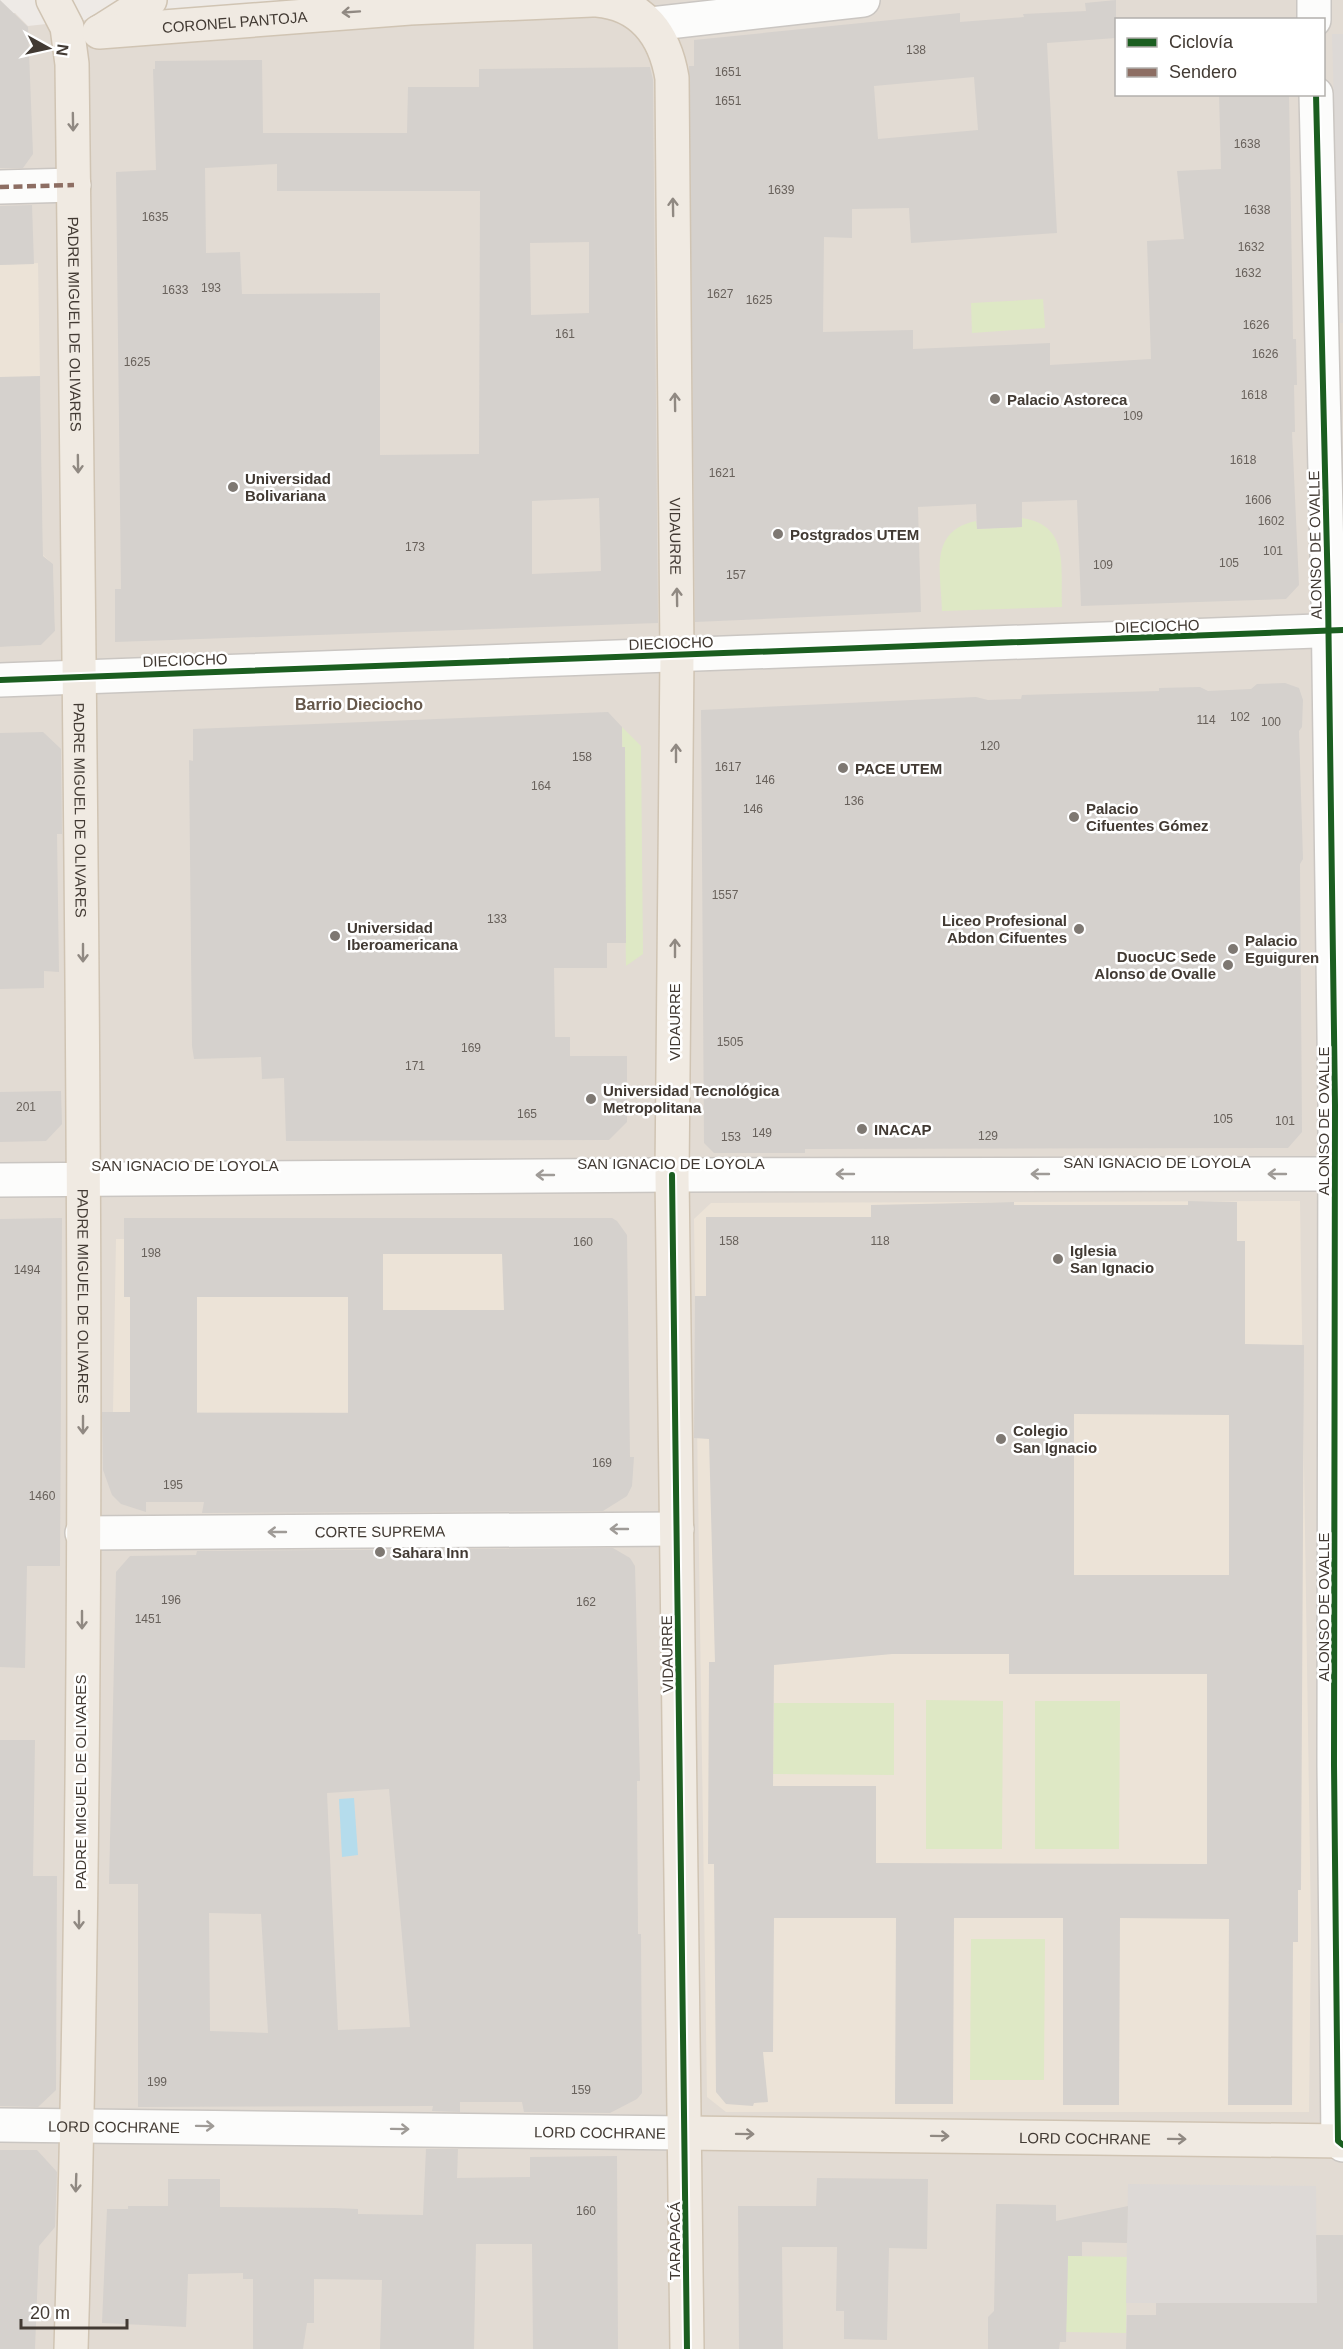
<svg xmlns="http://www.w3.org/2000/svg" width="1343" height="2349" font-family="Arial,sans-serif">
	<rect width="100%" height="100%" fill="#eeeae6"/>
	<path fill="#e2dbd3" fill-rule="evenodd" d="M307,0H1343V2349H0V15L15,13L28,26L185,9ZM1116,20H1324V94H1116Z"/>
	<g fill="#ece3d7">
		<path d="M38,263L43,555L53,564L55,631L41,645L0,647V265Z"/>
		<path d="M1300,1201L1311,1929L1309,2112H726L707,2097L694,1219L711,1203Z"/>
		<path d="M124,1218H520L529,1413L113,1412L116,1239H124Z"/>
	</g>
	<g fill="#dee8c5">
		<path d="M1043,299L1045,328L972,333L971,303Z"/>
		<path d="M1022,518C1071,525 1060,569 1062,607L942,611C941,573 928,531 976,521L977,529L1022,527Z"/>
		<path d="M622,727L641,746L643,954L626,966Z"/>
		<path d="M926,1700L1003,1701L1002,1849H926Z"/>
		<path d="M1035,1701H1120L1119,1849H1035Z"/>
		<path d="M774,1703H894V1775L773,1774Z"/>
		<path d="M971,1939H1045L1044,2080H970Z"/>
		<path d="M1068,2256L1127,2257L1126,2333L1066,2332Z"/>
	</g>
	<g fill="#ddd9d6">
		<path d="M1332,34H1343V323H1340Z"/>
		<path d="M1128,2184L1316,2186L1317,2303H1126Z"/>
	</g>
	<path fill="#b5dcec" d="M354,1798L358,1855L342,1857L339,1799Z"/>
	<g fill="#d5d1cd" fill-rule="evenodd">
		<path d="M0,0L28,27L33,154L23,168H0Z"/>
		<path d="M1116,0V38L1047,43L1057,233L911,243L909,208L852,209V238L824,237L823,332L913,330V349L1050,343V365L1151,359L1147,241L1184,239L1177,171L1221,169L1219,94H1289L1293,339H1296L1297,385H1294L1295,432H1292L1299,585L1286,599L1081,606L1077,500L1022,502V527L977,529L976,504L918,507L921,612L695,622L689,66H694V40L960,13V22L1024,17L1023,14L1086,11L1085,3ZM974,77L978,130L878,139L874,86Z"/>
		<path d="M262,60L263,133H407L408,87H479V69L650,67L653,80L658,623L115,642V589H121L116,172L156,170L153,69H155V61ZM277,164V191H480L479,454L380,455V293L242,294L240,252L206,253L205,168ZM589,242V313L531,315L530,243ZM599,498L601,571L532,574V501Z"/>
		<path d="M32,205L34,264L0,265V206Z"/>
		<path d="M40,376L43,556L53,564L55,631L41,645L0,647V377Z"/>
		<path d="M1285,683L1299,688L1303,700L1302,727L1299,731L1303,859L1300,864L1302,1132L1288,1148L805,1149V1153H714L704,1143L701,710L976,697L988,700L1021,699L1022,695L1159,691V688L1200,687L1208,691L1251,689L1257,684Z"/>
		<path d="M608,712L622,727V747H625L626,943H607V968H554L555,1037H570V1056H627V1122L609,1140L286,1141L284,1078L262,1079L261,1057L194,1059L192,1046L189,760L193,761V729Z"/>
		<path d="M43,732L61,749L62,834H57L59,972L44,971V988L0,989V733Z"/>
		<path d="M61,1091L62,1124L46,1141L0,1142V1092Z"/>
		<path d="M1188,1201L1237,1202V1241H1245V1344L1304,1345L1301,1890H1298V1942H1293L1292,2105H1228L1229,1919L1120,1918L1119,2105H1063V1918H954L953,2104H895L896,1918H774L773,2052H763L768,2102L754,2103L753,2106L726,2104L716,2092L714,1864H708L709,1662H715L709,1439L694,1438L695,1296H706V1217H871V1205L1014,1202V1205H1188ZM1074,1414L1229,1415V1575H1074ZM892,1654H1009V1674H1207V1864L876,1863V1786H773L774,1665Z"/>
		<path d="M62,1218L60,1566H27L25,1668L0,1667V1219Z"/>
		<path d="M124,1218H612L617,1221L627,1235L630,1457H634L632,1486L627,1496L603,1511L202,1513L204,1502H146V1512L121,1504L112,1495L103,1470L102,1412H130V1297H124ZM383,1254H502L504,1310H383ZM197,1297H348V1413H197Z"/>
		<path d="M613,1548L630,1558L635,1566L636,1604L640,1781H637L638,1934H641L642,2093L637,2099L610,2113L524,2112L522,2102H460V2112L432,2111L433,2106L138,2107V1884H109L116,1572L130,1556L196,1555L197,1551ZM389,1789L410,2027L338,2030L327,1793ZM209,1913L261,1914L268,2033L210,2031Z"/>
		<path d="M0,1740H35L33,1876H57L56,2090L38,2107L0,2106Z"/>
		<path d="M426,2149H458L457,2178L530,2177V2157L617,2156L618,2349H533L532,2244H476L474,2349H380L382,2280L314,2279V2323H307L303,2349H253V2279H243V2273L188,2274L186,2327L102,2323L107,2209H128V2206H168V2179H220V2207L334,2208L358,2209V2214L423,2215Z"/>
		<path d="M0,2150H37L57,2172L55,2227L39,2246L35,2349H0Z"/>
		<path d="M817,2178L928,2179L927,2249L889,2248L887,2340L844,2339V2311H836L837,2247H782L783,2349H739L738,2206H816Z"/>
		<path d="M996,2204L1056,2205V2221L1128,2206L1127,2243L1082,2242V2256H1068L1066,2342H1060L1059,2349H988V2317L994,2311Z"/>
		<path d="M1316,2235H1343V2349H1126L1127,2315H1156V2303H1317Z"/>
	</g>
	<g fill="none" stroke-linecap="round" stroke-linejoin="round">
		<defs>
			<g id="minor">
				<path d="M1314,0V20"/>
				<path d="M651,24L863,0"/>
				<path d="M1316,94L1328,596L1335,1105L1334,1765L1338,2141L1343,2145"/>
				<path d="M0,187L74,185"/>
				<path d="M0,680L1343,630"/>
				<path d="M0,1180L672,1175L1343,1174"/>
				<path id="s1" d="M82,1533L677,1529"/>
				<path id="s2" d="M0,2125L686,2133"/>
			</g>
			<g id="major">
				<path id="s3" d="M53,0L67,27L72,64C81,825 94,1587 71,2349"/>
				<path id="s4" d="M597,0C643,4 665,36 672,78L677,655L672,1175L687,2349"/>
				<path d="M103,30L150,0"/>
				<path id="s5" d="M99,32L410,8L592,0"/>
				<path id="s6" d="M686,2133L1343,2141"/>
			</g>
		</defs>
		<use href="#minor" stroke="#cac6c2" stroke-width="36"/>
		<use href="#major" stroke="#d0c4b3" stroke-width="36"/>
		<use href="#minor" stroke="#fcfcfb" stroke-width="33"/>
		<use href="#major" stroke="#f0eae2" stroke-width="33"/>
		<path stroke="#8d6e63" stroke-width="4.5" stroke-dasharray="9 4.5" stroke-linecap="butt" d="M0,187L74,185"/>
		<defs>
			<g id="cycleway">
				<path d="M1316,94L1328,596L1335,1105L1334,1765L1338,2141L1343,2145"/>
				<path d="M0,680L1343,630"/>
				<path d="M672,1175L687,2349"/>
			</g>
		</defs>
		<use href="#cycleway" stroke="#fff" stroke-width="10"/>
		<use href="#cycleway" stroke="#1b5e20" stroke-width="6"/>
	</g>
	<defs><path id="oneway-shaft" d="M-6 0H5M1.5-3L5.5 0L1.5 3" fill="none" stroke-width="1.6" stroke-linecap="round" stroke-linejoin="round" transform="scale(1.5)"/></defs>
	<g stroke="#908982">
		<use href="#oneway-shaft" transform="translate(351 12) rotate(176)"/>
		<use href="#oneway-shaft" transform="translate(73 122) rotate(89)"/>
		<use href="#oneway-shaft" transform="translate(673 207) rotate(-91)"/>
		<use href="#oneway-shaft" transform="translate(675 402) rotate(-91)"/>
		<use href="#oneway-shaft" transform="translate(78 464) rotate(89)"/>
		<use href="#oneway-shaft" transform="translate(677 597) rotate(-91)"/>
		<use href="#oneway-shaft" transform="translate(676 753) rotate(-90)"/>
		<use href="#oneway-shaft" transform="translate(675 948) rotate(-90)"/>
		<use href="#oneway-shaft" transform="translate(83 953) rotate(90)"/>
		<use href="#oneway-shaft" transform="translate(83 1425) rotate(90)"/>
		<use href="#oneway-shaft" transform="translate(82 1620) rotate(90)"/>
		<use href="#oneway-shaft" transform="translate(79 1920) rotate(90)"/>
		<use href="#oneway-shaft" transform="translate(745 2134) rotate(1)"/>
		<use href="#oneway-shaft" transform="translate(940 2136) rotate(1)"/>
		<use href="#oneway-shaft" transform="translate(1177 2139) rotate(1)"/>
		<use href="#oneway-shaft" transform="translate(76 2183) rotate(92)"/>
	</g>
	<g stroke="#9f9b97">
		<use href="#oneway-shaft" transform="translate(845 1174) rotate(180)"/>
		<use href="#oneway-shaft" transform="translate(1040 1174) rotate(180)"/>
		<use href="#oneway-shaft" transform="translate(1277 1174) rotate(180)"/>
		<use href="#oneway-shaft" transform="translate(545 1175) rotate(180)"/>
		<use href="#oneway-shaft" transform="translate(619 1529) rotate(180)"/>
		<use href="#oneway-shaft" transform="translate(277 1532) rotate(180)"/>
		<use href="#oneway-shaft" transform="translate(205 2126) rotate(1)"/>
		<use href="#oneway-shaft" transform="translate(400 2129) rotate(1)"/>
	</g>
	<g fill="#7e7872" stroke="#fff" stroke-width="2">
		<circle cx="995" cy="399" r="6"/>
		<circle cx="233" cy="487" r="6"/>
		<circle cx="778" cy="534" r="6"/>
		<circle cx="843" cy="768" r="6"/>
		<circle cx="1074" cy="817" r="6"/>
		<circle cx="1079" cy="929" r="6"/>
		<circle cx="335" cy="936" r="6"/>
		<circle cx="1233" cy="949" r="6"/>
		<circle cx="1228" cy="965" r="6"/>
		<circle cx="591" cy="1099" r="6"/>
		<circle cx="862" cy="1129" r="6"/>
		<circle cx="1058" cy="1259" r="6"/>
		<circle cx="1001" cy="1439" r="6"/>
		<circle cx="380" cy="1552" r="6"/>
	</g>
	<g text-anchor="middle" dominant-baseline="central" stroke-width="5" stroke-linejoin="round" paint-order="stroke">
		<g font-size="12" fill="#68615b">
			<text x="916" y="50">138</text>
			<text x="728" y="72">1651</text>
			<text x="728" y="101">1651</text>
			<text x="1247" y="144">1638</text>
			<text x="781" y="190">1639</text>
			<text x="1257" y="210">1638</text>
			<text x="155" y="217">1635</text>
			<text x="1251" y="247">1632</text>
			<text x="1248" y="273">1632</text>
			<text x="211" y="288">193</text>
			<text x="175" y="290">1633</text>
			<text x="720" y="294">1627</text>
			<text x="759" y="300">1625</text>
			<text x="1256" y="325">1626</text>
			<text x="565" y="334">161</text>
			<text x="1265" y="354">1626</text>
			<text x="137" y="362">1625</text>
			<text x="1254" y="395">1618</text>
			<text x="1133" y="416">109</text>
			<text x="1243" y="460">1618</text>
			<text x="722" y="473">1621</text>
			<text x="1258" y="500">1606</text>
			<text x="1271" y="521">1602</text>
			<text x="415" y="547">173</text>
			<text x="1273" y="551">101</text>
			<text x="1229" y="563">105</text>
			<text x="1103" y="565">109</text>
			<text x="736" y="575">157</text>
			<text x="1240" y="717">102</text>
			<text x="1206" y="720">114</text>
			<text x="1271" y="722">100</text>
			<text x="990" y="746">120</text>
			<text x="582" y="757">158</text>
			<text x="728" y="767">1617</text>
			<text x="765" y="780">146</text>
			<text x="541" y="786">164</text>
			<text x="854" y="801">136</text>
			<text x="753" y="809">146</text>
			<text x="725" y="895">1557</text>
			<text x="497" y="919">133</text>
			<text x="730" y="1042">1505</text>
			<text x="471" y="1048">169</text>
			<text x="415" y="1066">171</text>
			<text x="26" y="1107">201</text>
			<text x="527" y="1114">165</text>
			<text x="1223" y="1119">105</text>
			<text x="1285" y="1121">101</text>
			<text x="762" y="1133">149</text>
			<text x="988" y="1136">129</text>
			<text x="731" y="1137">153</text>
			<text x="729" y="1241">158</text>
			<text x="880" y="1241">118</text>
			<text x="583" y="1242">160</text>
			<text x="151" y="1253">198</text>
			<text x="27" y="1270">1494</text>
			<text x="602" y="1463">169</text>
			<text x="173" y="1485">195</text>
			<text x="42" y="1496">1460</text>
			<text x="171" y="1600">196</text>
			<text x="586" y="1602">162</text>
			<text x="148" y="1619">1451</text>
			<text x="157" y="2082">199</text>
			<text x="581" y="2090">159</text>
			<text x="586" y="2211">160</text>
		</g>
		<g font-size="15" fill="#423a33" stroke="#fff">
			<text stroke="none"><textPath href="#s5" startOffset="136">CORONEL PANTOJA</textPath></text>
			<text stroke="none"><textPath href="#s3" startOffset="328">PADRE MIGUEL DE OLIVARES</textPath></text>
			<text stroke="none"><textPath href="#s4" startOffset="576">VIDAURRE</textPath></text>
			<text transform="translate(1315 545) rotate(-91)">ALONSO DE OVALLE</text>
			<text transform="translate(1157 626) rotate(-2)">DIECIOCHO</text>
			<text transform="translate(671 643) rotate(-2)">DIECIOCHO</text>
			<text transform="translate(185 660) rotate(-2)">DIECIOCHO</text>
			<text stroke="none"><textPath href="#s3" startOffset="814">PADRE MIGUEL DE OLIVARES</textPath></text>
			<text transform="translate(674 1022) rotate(-90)">VIDAURRE</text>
			<text transform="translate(1323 1121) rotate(-90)">ALONSO DE OVALLE</text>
			<text x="1157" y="1162">SAN IGNACIO DE LOYOLA</text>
			<text x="671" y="1163">SAN IGNACIO DE LOYOLA</text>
			<text x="185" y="1165">SAN IGNACIO DE LOYOLA</text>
			<text stroke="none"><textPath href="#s3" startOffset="1300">PADRE MIGUEL DE OLIVARES</textPath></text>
			<text stroke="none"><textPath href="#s1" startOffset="298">CORTE SUPREMA</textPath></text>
			<text transform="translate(1323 1607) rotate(-90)">ALONSO DE OVALLE</text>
			<text transform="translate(667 1654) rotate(-91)">VIDAURRE</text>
			<text transform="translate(80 1782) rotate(-90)">PADRE MIGUEL DE OLIVARES</text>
			<text stroke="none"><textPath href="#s2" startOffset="114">LORD COCHRANE</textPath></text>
			<text stroke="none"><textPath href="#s2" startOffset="600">LORD COCHRANE</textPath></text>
			<text stroke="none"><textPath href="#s6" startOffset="399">LORD COCHRANE</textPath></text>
			<text transform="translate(674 2241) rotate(-90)">TARAPACÁ</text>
		</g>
		<g font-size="15" font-weight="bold" fill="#423a33" stroke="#fff" text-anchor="start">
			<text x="1007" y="399">Palacio Astoreca</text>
			<text x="245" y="478">Universidad<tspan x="245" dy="17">Bolivariana</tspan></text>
			<text x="790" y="534">Postgrados UTEM</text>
			<text x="855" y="768">PACE UTEM</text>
			<text x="1086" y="808">Palacio<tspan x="1086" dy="17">Cifuentes Gómez</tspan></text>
			<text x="1067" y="920" text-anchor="end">Liceo Profesional<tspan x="1067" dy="17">Abdon Cifuentes</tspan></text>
			<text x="347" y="927">Universidad<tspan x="347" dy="17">Iberoamericana</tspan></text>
			<text x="1245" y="940">Palacio<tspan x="1245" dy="17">Eguiguren</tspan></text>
			<text x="1216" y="956" text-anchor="end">DuocUC Sede<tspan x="1216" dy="17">Alonso de Ovalle</tspan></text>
			<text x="603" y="1090">Universidad Tecnológica<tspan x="603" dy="17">Metropolitana</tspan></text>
			<text x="874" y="1129">INACAP</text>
			<text x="1070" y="1250">Iglesia<tspan x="1070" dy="17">San Ignacio</tspan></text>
			<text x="1013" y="1430">Colegio<tspan x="1013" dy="17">San Ignacio</tspan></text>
			<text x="392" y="1552">Sahara Inn</text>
		</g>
		<g font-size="16" font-weight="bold" fill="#65574a" stroke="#fff">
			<text x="359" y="704">Barrio Dieciocho</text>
		</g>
	</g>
	<rect x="1115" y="18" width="210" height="78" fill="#ffffff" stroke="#b3b0ad" stroke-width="1.5"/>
	<rect x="1127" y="38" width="30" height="9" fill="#1b5e20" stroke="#b3b0ad" stroke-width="1.5"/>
	<text x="1169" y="48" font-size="18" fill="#423a33">Ciclovía</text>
	<rect x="1127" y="68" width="30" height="9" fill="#8d6e63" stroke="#b3b0ad" stroke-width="1.5"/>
	<text x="1169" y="78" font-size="18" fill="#423a33">Sendero</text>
	<g transform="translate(48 48) rotate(98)" stroke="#ffffff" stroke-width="4.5" paint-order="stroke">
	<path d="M0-4.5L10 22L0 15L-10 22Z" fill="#423a33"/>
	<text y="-9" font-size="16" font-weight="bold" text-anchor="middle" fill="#423a33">N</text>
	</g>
	<path d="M21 2319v9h106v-9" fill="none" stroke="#423a33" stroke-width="3"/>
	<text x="30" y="2319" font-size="18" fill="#423a33" stroke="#ffffff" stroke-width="4.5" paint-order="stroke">20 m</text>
</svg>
